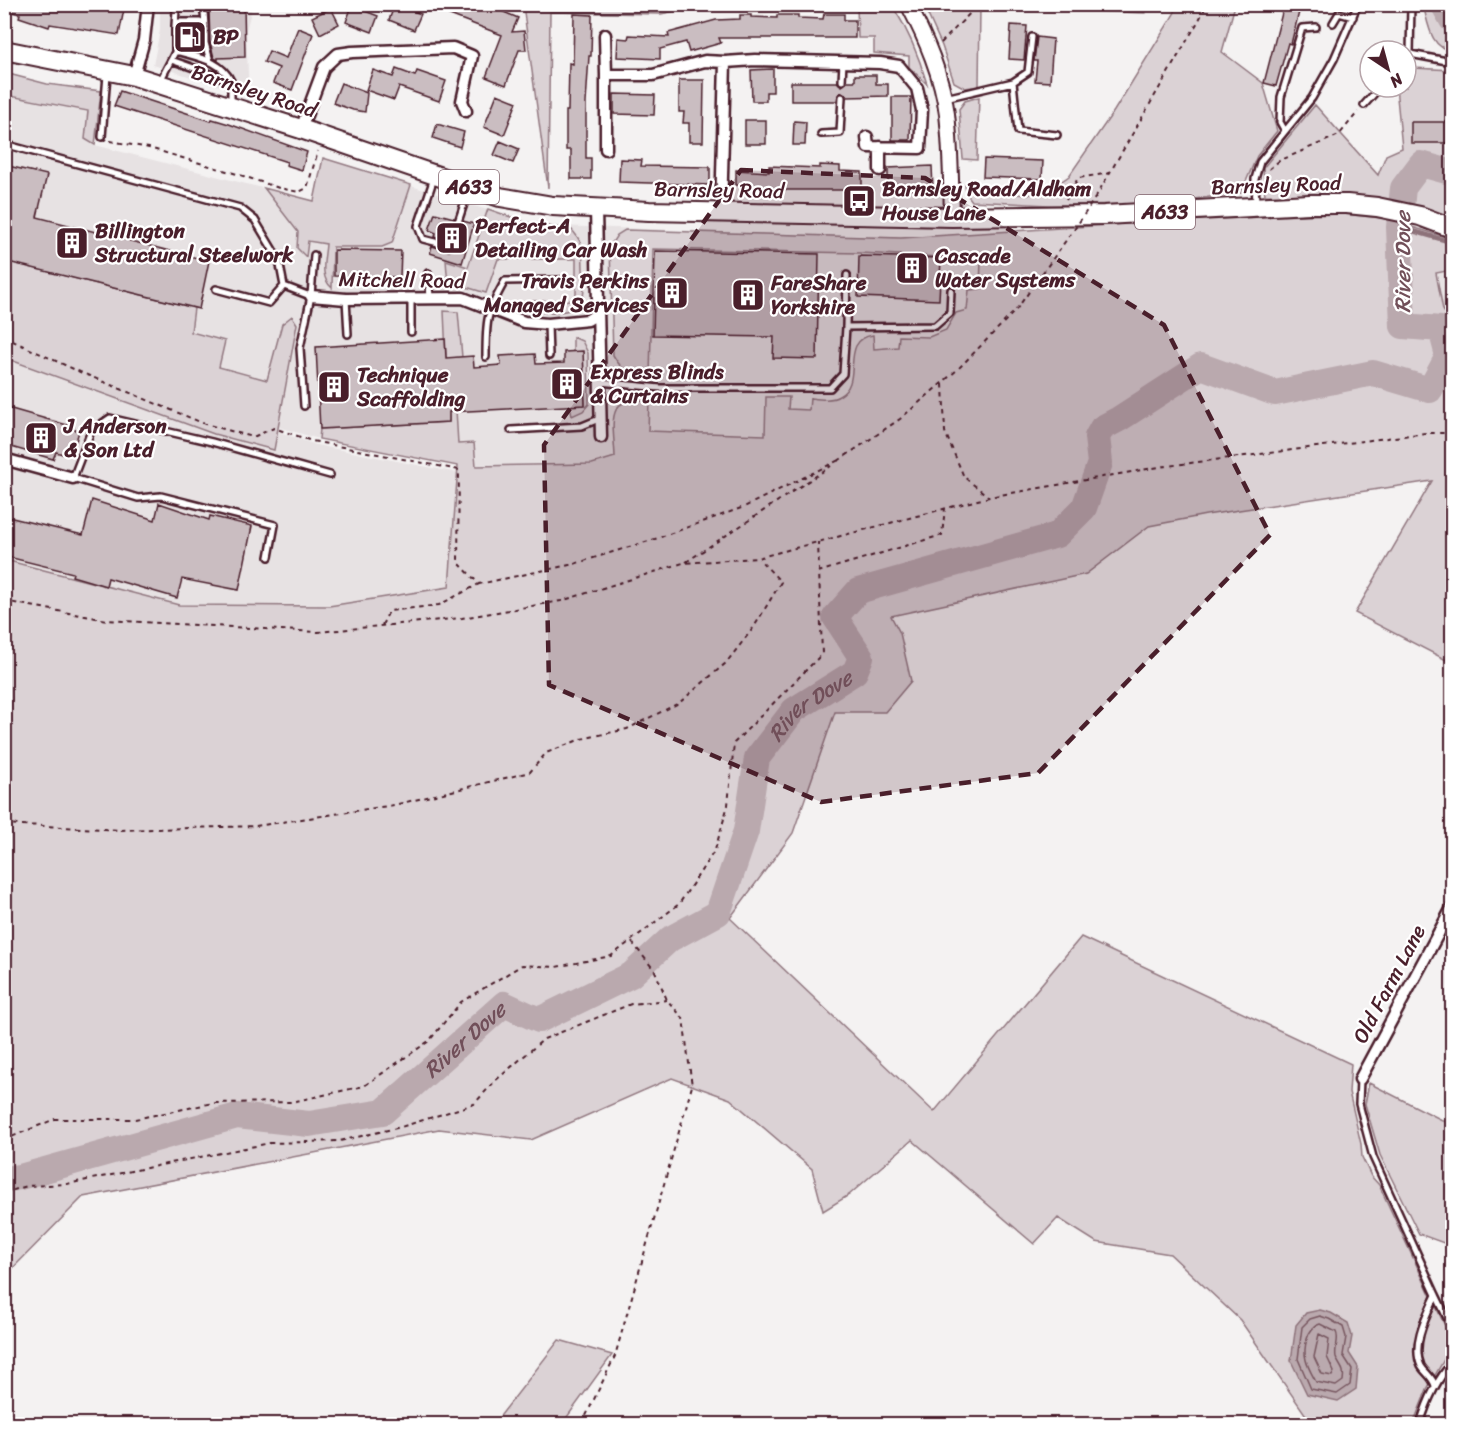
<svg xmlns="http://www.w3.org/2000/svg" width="1457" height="1429" font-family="Sriracha,sans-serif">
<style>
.built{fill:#e7e2e3}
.green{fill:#dbd2d5;stroke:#927880;stroke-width:1.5}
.water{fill:#baa9ae;stroke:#8d727a;stroke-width:1.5}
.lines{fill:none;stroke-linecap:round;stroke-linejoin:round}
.shore{stroke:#77565f;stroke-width:1.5}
.stream{stroke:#8d727a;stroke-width:4.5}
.river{stroke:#baa9ae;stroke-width:26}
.building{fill:#cabdc1;stroke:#4a1f2b;stroke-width:1.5}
.service-casing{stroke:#4a1f2b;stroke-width:10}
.minor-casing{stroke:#4a1f2b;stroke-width:15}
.tertiary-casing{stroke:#4a1f2b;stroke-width:18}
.primary-casing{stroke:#4a1f2b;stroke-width:22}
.path{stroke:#4a1f2b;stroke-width:2;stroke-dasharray:4.5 4.5;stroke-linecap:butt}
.service{stroke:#fff;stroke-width:5}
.minor{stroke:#fff;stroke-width:10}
.tertiary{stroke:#fff;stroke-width:14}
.primary{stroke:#fff;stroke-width:18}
.path-bridge{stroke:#4a1f2b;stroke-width:2;stroke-dasharray:4.5 4.5;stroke-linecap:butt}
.marked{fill:#4a1f2b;fill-opacity:0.2;stroke:#4a1f2b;stroke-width:4.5;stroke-dasharray:12 8;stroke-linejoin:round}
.labels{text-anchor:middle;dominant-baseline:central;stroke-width:4.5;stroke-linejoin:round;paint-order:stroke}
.shield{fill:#fff;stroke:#80626b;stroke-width:1.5}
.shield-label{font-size:20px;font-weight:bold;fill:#4a1f2b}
.poi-label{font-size:21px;font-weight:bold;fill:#4a1f2b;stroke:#fff;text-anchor:start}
.street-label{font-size:21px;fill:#4a1f2b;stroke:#fff}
.water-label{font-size:22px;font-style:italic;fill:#714f59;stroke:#fff}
</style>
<rect width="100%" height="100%" fill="#f4f2f2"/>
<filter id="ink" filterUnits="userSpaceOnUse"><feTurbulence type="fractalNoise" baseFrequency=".0167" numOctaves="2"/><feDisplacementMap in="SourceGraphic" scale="12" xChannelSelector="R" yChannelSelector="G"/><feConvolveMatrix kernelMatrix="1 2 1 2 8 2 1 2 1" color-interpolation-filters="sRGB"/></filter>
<g filter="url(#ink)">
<path class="built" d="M160,5H253L246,30L249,95L153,65L160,30Z
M5,73L47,84L101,91L95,145L313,201L323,158L528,223L558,226L901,238L984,233L980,290L974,318L879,358L860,400L765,435L652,446L592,464L458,466L319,439L278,427L297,324H282L267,380L198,360L5,293Z
M1452,270V325L1443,310L1436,273Z
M4,358L214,434L273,450L277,431L316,445L458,473L449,587L329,606L179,605L5,560Z"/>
<path class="green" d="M523,5H703L661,14L550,12L548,188Z
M857,5H892C908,30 919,56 927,84L909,67V56L874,53V38H858Z
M926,5L1093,4L1097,7L1100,5L1136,4L1145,13L980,7L979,86L965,88L954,82L942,46L924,6Z
M1178,5H1235L1222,52L1263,83L1277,131L1257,156L1241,193L1155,204L1049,205L972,201L966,193L965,185H977V191L1028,195L1056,185L1069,176L1114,111L1174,14Z
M1423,5H1452V50C1430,50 1428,21 1423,5Z
M1413,68L1452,70V219L1379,198L1265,195L1263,168L1315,105L1378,175L1386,155L1402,148L1396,87H1406V75Z
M5,73L47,84L101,91L95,145L85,139L88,111L5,95Z
M979,97L977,160L963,159L959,109L965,101Z
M323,158L411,185L392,243L382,247H333L332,288C319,277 325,259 326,244L308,241L306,257L297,248L298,232L264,188L314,201Z
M488,209L528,223L572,230C585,245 582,250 583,269C585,295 587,311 556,312C546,313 537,313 527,311L532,301L576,300V259H498L486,293L466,287L448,286L446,260L468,267Z
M1343,214L1382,218L1452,239V270L1436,273L1443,310L1452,325V663L1355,613L1432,481L1206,515L1149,526L1086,574L891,616L900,633L911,681L885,712H835L793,833L730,918L934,1112L1081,937L1351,1064L1349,1092L1361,1144L1362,1157L1371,1176L1379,1185L1452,1341V1346L1427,1389L1413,1424H1312L1240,1320L1170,1254L1096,1242L1058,1218L1034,1244L912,1140L849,1195L823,1211L812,1169L730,1099L672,1078L531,1140L439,1129L83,1197L5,1276V560L179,605L329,606L449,587L458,466L319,439L320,429L449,422L444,311L458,312L462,357L453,358L458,444L474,443L476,466L592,464L615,457C614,425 603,394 649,401L648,431L765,435L766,397H789L788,409L809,410L810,398C819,399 831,401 839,396C865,383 838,340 873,335L874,349L898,347L899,336L929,337L946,330L956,313L967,310L969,290L980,289L981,259L859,253L653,249L650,376C629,375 624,374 613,355L610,246L617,235L625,230L901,238L1234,217Z
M5,261L194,308L191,332L225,341L219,367L267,380L282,324L292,316L297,324L274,450L214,434L5,358Z
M573,337L582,341L588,353L589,404L583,411L572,416L570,405L585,404L583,352H573Z
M1369,1083L1452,1125V1246L1419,1234L1380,1155L1365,1104Z
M559,1340L612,1355L562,1424H494Z"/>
<path class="water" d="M1320,1310L1331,1313L1348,1323L1352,1336L1349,1353L1358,1367L1356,1389L1338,1401L1307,1394L1291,1361L1296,1325L1306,1313Z"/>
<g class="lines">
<path class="shore" d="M1320,1316L1329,1319L1343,1327L1346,1337L1343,1355L1352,1369L1350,1385L1337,1394L1311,1389L1298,1359L1302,1327L1310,1319Z
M1320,1324L1336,1332C1340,1340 1334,1348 1336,1357C1340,1369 1345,1367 1343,1381L1336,1386L1316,1382C1313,1376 1308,1368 1306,1360C1303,1349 1307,1327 1320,1324Z
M1319,1334L1329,1339L1327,1357L1334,1372L1332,1376L1322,1374L1314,1357Z"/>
<path class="stream" d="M1399,227L1451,242"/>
<g class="river">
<path d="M1443,4L1452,20"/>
<path id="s1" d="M4,1179L20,1177L237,1116L309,1124L383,1112L504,1004L539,1020L631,975L670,939L718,913L746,831L757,758L794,710L855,672L861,657L835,617L858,591L1057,535L1084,508L1100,463L1097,437L1102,428L1119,419L1201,366L1275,393L1373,373L1430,390L1448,356L1441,329L1403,326L1399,227L1403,188L1421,164L1450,172L1452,171"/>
</g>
</g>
<path class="building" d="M4,4H125L119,35L50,24L49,27L19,17L20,14L4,10Z
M244,4L245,57L218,58V60L214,58L210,42L209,12L205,5Z
M395,4L421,14L414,30L389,20Z
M421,4H485L518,18L512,32L524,31L526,50H519L506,85L486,77L502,35Z
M1289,4H1301L1291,44L1288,43L1276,86L1264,83L1283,9L1288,10Z
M352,6L378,16L372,32L346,22Z
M331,8L339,24L320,34L312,17Z
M574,14L592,15L591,56H589L586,103V158H591V179H571V150H566V111H568L569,63L573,64Z
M824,14H844V20H855V38H719L721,43L689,52L686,42L660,49V59L617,57L618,38L628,39L629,35L669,37L668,33L716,20L740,19V15H751V17L777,18V15H798V18L823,19Z
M1011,25L1027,26L1024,60L1009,59Z
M298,28L313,34L292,90L273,83L279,68L264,62L269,51L286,58Z
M1037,37L1053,39L1050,82L1035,81L1037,61H1034Z
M396,69L415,76L417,71L446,81L439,101L399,87L394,100L366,90L373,70L393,77Z
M773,69V92H766V101H752L751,70Z
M855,75H876V84H888V96L847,97L842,92L838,95L837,101H791V82H837L842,86L847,81H855Z
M679,80H704L703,142H689V123H683L684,112H679Z
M341,83L367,93L365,112L353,110L333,103Z
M120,91L211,121L212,119L229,124L307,152L302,170L286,165L287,162L114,106Z
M497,94L517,102L504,135L484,127Z
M614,94L655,95L654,115L614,114Z
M892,97H911L910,140H892Z
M745,120H766V144H745Z
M794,121L806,122L805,145H793Z
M1411,122H1449V143H1411Z
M437,124L464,132L460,147L433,138Z
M500,141L519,149L513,163L494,155Z
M620,159L642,160L641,166L710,167V185L619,182Z
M984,159L1043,161L1042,179L983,177Z
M4,165L47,175L37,217L209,261L199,309L4,261Z
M820,165L840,166V171L862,172V190H786L736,185V170L769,172V166L820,168Z
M932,166L933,189L888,191V168Z
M435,213L454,218L447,240L435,237L436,233L429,230Z
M463,221L474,224L462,263L430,253L432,246L449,251L454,249Z
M334,250L401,251L400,277L334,276Z
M655,251L819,254L817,359L773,358L774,337L653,335Z
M859,256L941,258L939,300L858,297Z
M445,339L446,358L473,356L474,367L501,365L500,356L535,354L536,364L564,363V352L583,351L585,405L449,412V422L320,429L316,347Z
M8,408L74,427L73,429L79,431L74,448L69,447L66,455L56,452L53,459L4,445V418Z
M92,500L155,520L159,503L209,520L210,516L252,526L239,590L182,579L177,598L108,578L106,586L72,576L73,573L4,556V516L83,535Z"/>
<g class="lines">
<defs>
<path id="service" d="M1333,23L1339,13L1353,17
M175,26L176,10L179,7H200L204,12L205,26
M175,42V26L179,22H200L205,28V43
M175,52V42L179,38L201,39L205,43L210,61
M1410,54L1411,4
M1406,58L1410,54L1452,62
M171,60L175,52H180C200,58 221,61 231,81
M160,81L171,60L231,81V102
M842,81L843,62
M1013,82L1018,131L1057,135
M945,98L1013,82L1028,72L1032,37
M1364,105L1380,87
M1285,131L1280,122L1281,97L1302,28L1316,27
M821,134L840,133L842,97
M102,137L107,75
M4,144L240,208L255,220L279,260L284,286
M434,178L418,226L423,239L450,246L469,189
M1256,205L1255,179L1260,162L1312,98L1334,59L1358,4
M428,273L430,297
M284,286L310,296
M216,289L269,303L284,286
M346,299L348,334
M548,324L549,356
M846,327L935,326L950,313L951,290
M411,332V298
M486,357C486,320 486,314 505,281L564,280
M600,382L660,388H830L843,374L846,327L847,275
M304,406L300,348L311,296L314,255
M511,430L582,426L599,419
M269,557L275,525L161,496L138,498L73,478L91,431L110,418L212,442L330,475
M1360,1079L1359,1104L1373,1157L1436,1295L1452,1328
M1435,1386C1433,1377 1425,1373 1421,1366C1411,1344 1427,1315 1436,1295
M1420,1424C1427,1401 1436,1380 1452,1363
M1450,1424L1452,1420"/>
<path id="minor" d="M605,35L606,75
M134,76L144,40L148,4
M301,129L324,67L338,54L352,52L453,48L472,56L462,101L466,111
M606,149V75H653L705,61L725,62
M880,170V147
M721,213L725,62L755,60L880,63L899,66L917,88L922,110L920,148L868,147L867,137
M311,296L346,299L463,298L524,322L548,324L588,320L595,315L598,303L596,209
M598,307L601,437
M4,459L73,478
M1360,1079L1452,908"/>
<path id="tertiary" d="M908,4C926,39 942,75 947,114C951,148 951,183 952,217"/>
<path id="primary" d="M4,50L134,76L301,129L470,187L500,197L553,206L649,211L952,217L1104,215L1309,204H1347L1377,207L1420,216L1452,228"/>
</defs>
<use href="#service" class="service-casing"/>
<use href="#minor" class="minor-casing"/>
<use href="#tertiary" class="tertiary-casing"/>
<use href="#primary" class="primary-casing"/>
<path class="path" d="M941,43L979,4
M110,141L149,148L237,174L279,188L299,192L307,188L318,151
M1269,169L1279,161L1339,135L1358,112
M1095,198L1199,20L1207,4
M1066,200L1078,178L1110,173
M4,337L80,372L205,424L253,437L274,428L312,441L459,470L458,562L479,584L574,564L655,539L744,507L839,460
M943,384L945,432L964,477L989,497
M838,461L900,419L957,370L1016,310L1072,232
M686,562L831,466
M818,572L942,535L945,508
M4,601L107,620L318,632L462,618L561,601L683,563L757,558L989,497L1159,467L1426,433H1452
M382,625L389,611L439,605L479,584
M4,824L121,830L256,826L394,805L530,772L546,753L581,739L627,729L679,703L726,663L754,627L781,582L759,559
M4,1140L55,1119H135L213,1103L292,1102L364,1086L429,1041L461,1002L522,965L556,967L611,956L679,904L715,850L728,805L734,743L822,654L818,542
M4,1193L27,1186L67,1184L270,1143L340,1141L401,1127L474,1104L495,1081L544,1039L631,1004L667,1000
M582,1424L615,1356L692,1086L683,1018L667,1000L655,971L631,941"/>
<use href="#service" class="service"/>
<use href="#minor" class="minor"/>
<use href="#tertiary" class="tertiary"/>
<use href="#primary" class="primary"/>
<path class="path-bridge" d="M1074,230L1095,198"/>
</g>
</g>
<path class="marked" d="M741,170L925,178L1164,325L1270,535L1038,773L821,802L549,685L544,445Z"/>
<defs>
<symbol id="fuel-square" viewBox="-11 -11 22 22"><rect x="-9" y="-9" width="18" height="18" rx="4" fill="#4a1f2b" stroke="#fff"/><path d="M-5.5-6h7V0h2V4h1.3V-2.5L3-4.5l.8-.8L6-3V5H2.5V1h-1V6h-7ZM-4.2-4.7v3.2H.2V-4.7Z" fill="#fff"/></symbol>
<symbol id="bus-square" viewBox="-11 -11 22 22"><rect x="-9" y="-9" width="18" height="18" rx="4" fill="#4a1f2b" stroke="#fff"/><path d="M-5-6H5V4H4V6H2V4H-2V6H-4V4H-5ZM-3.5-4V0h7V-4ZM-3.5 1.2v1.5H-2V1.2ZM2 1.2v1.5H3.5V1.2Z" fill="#fff"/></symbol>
<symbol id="building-square" viewBox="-11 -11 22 22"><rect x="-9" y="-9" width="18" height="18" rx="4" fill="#4a1f2b" stroke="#fff"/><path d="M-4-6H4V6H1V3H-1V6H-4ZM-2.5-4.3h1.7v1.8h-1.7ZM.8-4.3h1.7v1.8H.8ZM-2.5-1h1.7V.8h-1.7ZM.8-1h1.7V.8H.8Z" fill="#fff"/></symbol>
</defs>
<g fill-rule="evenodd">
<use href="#fuel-square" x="171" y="18" width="38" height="38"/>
<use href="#bus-square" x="840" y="182" width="38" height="38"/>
<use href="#building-square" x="433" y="219" width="38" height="38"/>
<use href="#building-square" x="53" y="224" width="38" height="38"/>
<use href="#building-square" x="893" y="249" width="38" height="38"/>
<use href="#building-square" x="653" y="274" width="38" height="38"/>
<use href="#building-square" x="729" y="276" width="38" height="38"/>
<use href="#building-square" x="548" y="365" width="38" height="38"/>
<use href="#building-square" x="315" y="368" width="38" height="38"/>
<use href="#building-square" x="22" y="419" width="38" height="38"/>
</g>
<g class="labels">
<g class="shield">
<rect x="439" y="170" width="60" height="34" rx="4.5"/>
<rect x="1135" y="195" width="60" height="34" rx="4.5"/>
</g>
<g class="shield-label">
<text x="469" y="187">A633</text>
<text x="1165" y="212">A633</text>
</g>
<g class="poi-label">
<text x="213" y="37">BP</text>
<text x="882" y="189">Barnsley Road/Aldham<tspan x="882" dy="24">House Lane</tspan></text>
<text x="475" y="226">Perfect-A<tspan x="475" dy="24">Detailing Car Wash</tspan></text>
<text x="95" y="231">Billington<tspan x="95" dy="24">Structural Steelwork</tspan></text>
<text x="935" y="256">Cascade<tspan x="935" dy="24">Water Systems</tspan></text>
<text x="649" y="281" text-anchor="end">Travis Perkins<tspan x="649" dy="24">Managed Services</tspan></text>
<text x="771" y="283">FareShare<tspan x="771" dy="24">Yorkshire</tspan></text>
<text x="590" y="372">Express Blinds<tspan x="590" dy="24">&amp; Curtains</tspan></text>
<text x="357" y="375">Technique<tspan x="357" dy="24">Scaffolding</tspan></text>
<text x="64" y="426">J Anderson<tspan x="64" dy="24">&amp; Son Ltd</tspan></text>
</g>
<g class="street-label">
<text transform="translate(254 91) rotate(18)">Barnsley Road</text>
<text transform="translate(1276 185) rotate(-2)">Barnsley Road</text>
<text transform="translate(719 190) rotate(1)">Barnsley Road</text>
<text transform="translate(402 280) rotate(1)">Mitchell Road</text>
<text transform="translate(1389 984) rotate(-62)">Old Farm Lane</text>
</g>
<g class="water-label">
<text transform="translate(1402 262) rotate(-90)">River Dove</text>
<text stroke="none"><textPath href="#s1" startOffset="1036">River Dove</textPath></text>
<text stroke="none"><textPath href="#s1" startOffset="498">River Dove</textPath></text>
</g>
</g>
<rect width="1457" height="1429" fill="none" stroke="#fff" stroke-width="24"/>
<rect x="12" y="12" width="1433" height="1405" fill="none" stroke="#4a1f2b" stroke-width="2" filter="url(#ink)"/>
<g transform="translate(1388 69) rotate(144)"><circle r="28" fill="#ffffff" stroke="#b7a5aa" stroke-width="1.5"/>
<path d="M0-4.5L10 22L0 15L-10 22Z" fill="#4a1f2b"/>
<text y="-9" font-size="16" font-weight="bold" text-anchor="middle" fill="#4a1f2b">N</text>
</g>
</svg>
